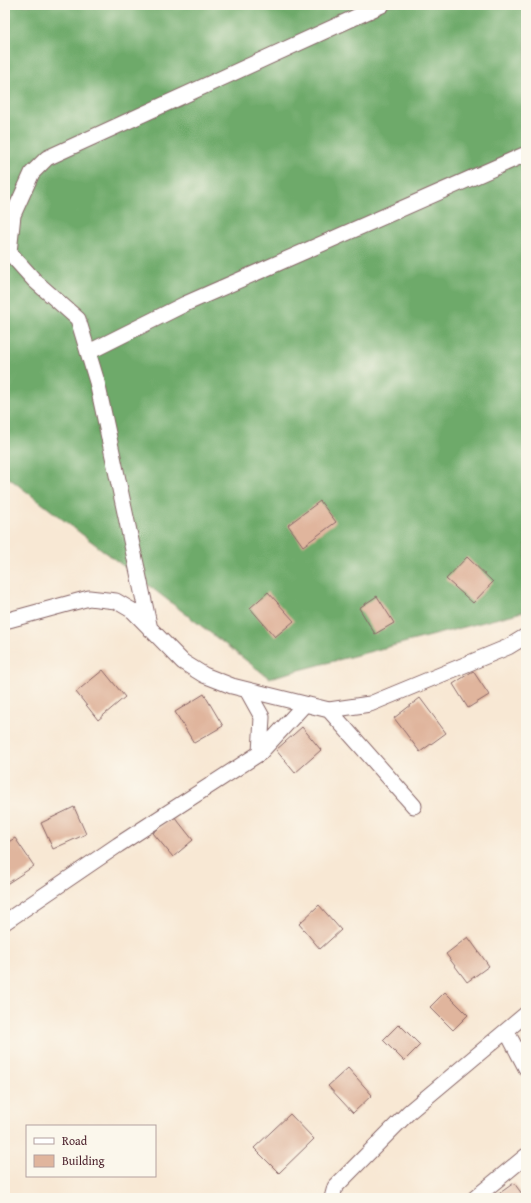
<svg xmlns="http://www.w3.org/2000/svg" width="531" height="1203" font-family="'Gentium Book Plus',serif">
<style>
.forest{fill:#6eaa6b;stroke:#5c644b}
.building{fill:#e0b59d}
.lines{fill:none;stroke-linecap:round;stroke-linejoin:round}
.minor-casing{stroke:#876566;stroke-width:17}
.minor{stroke:#fff;stroke-width:15}
</style>
<rect width="100%" height="100%" fill="#fbf7ec"/>
<filter id="ink" filterUnits="userSpaceOnUse"><feTurbulence type="fractalNoise" baseFrequency=".025" numOctaves="2"/><feDisplacementMap in="SourceGraphic" scale="8" xChannelSelector="R" yChannelSelector="G"/><feConvolveMatrix kernelMatrix="1 2 1 2 8 2 1 2 1" color-interpolation-filters="sRGB"/></filter>
<filter id="wash" filterUnits="userSpaceOnUse"><feTurbulence type="fractalNoise" baseFrequency=".012" numOctaves="4" result="noise"/><feDisplacementMap in="SourceGraphic" scale="16" xChannelSelector="R" yChannelSelector="G"/><feGaussianBlur stdDeviation="0.9" result="paint"/><feColorMatrix in="noise" values="0 0 0 0 0 0 0 0 0 0 0 0 0 0 0 0 0 1.4 0 .05"/><feComposite in="paint" operator="in"/></filter>
<g filter="url(#wash)">
<rect width="100%" height="100%" fill="#f8e8d4"/>
<path class="forest" d="M5,5H526V611L269,678L5,475Z"/>
<g id="blocks">
<path class="building" d="M320,501L336,522L303,546L288,525Z
M467,557L493,582L473,603L446,579Z
M268,592L294,621L275,637L250,608Z
M377,596L394,623L375,634L359,608Z
M103,670L125,697L98,720L76,692Z
M473,671L489,695L468,708L453,684Z
M204,694L223,726L194,743L175,712Z
M420,698L446,733L420,752L394,718Z
M302,727L321,750L295,773L276,750Z
M74,807L86,834L53,849L41,823Z
M174,816L193,840L173,857L153,833Z
M15,838L34,866L5,885V844Z
M319,905L341,930L320,949L299,924Z
M468,937L489,966L467,982L446,954Z
M445,992L468,1015L453,1030L430,1007Z
M399,1024L420,1045L404,1061L383,1040Z
M348,1068L372,1095L353,1113L328,1086Z
M290,1114L314,1139L279,1173L254,1148Z
M514,1183L525,1198H499L497,1195Z"/>
</g>
</g>
<g filter="url(#ink)">
<use href="#blocks" fill-opacity="0" stroke="#876566" stroke-width="1"/>
<g class="lines">
<defs>
<path id="minor" d="M9,252L35,281L78,319L97,382L150,629
M5,254L9,252L13,215L32,173L47,158L382,5
M89,352L185,304L526,154
M5,621L89,598L116,601L133,611L183,662L204,675L232,686L329,710L370,704L508,647L526,636
M247,690L262,717L260,753
M329,710L414,806
M5,922L118,845L260,753L305,704
M507,1032L526,1068
M332,1198L335,1187L409,1112L526,1014
M475,1198L526,1156"/>
</defs>
<use href="#minor" class="minor-casing"/>
<use href="#minor" class="minor"/>
</g>
</g>
<rect width="531" height="1203" fill="none" stroke="#fbf7ec" stroke-width="20"/>
<rect x="26" y="1125" width="130" height="52" fill="#fbf7ec" stroke="#b4a19f"/>
<rect x="34" y="1138" width="20" height="6" fill="#ffffff" stroke="#b4a19f"/>
<text x="62" y="1145" font-size="12" fill="#4a1f2b">Road</text>
<rect x="34" y="1155" width="20" height="12" fill="#e0b59d" stroke="#b4a19f"/>
<text x="62" y="1165" font-size="12" fill="#4a1f2b">Building</text>
</svg>
